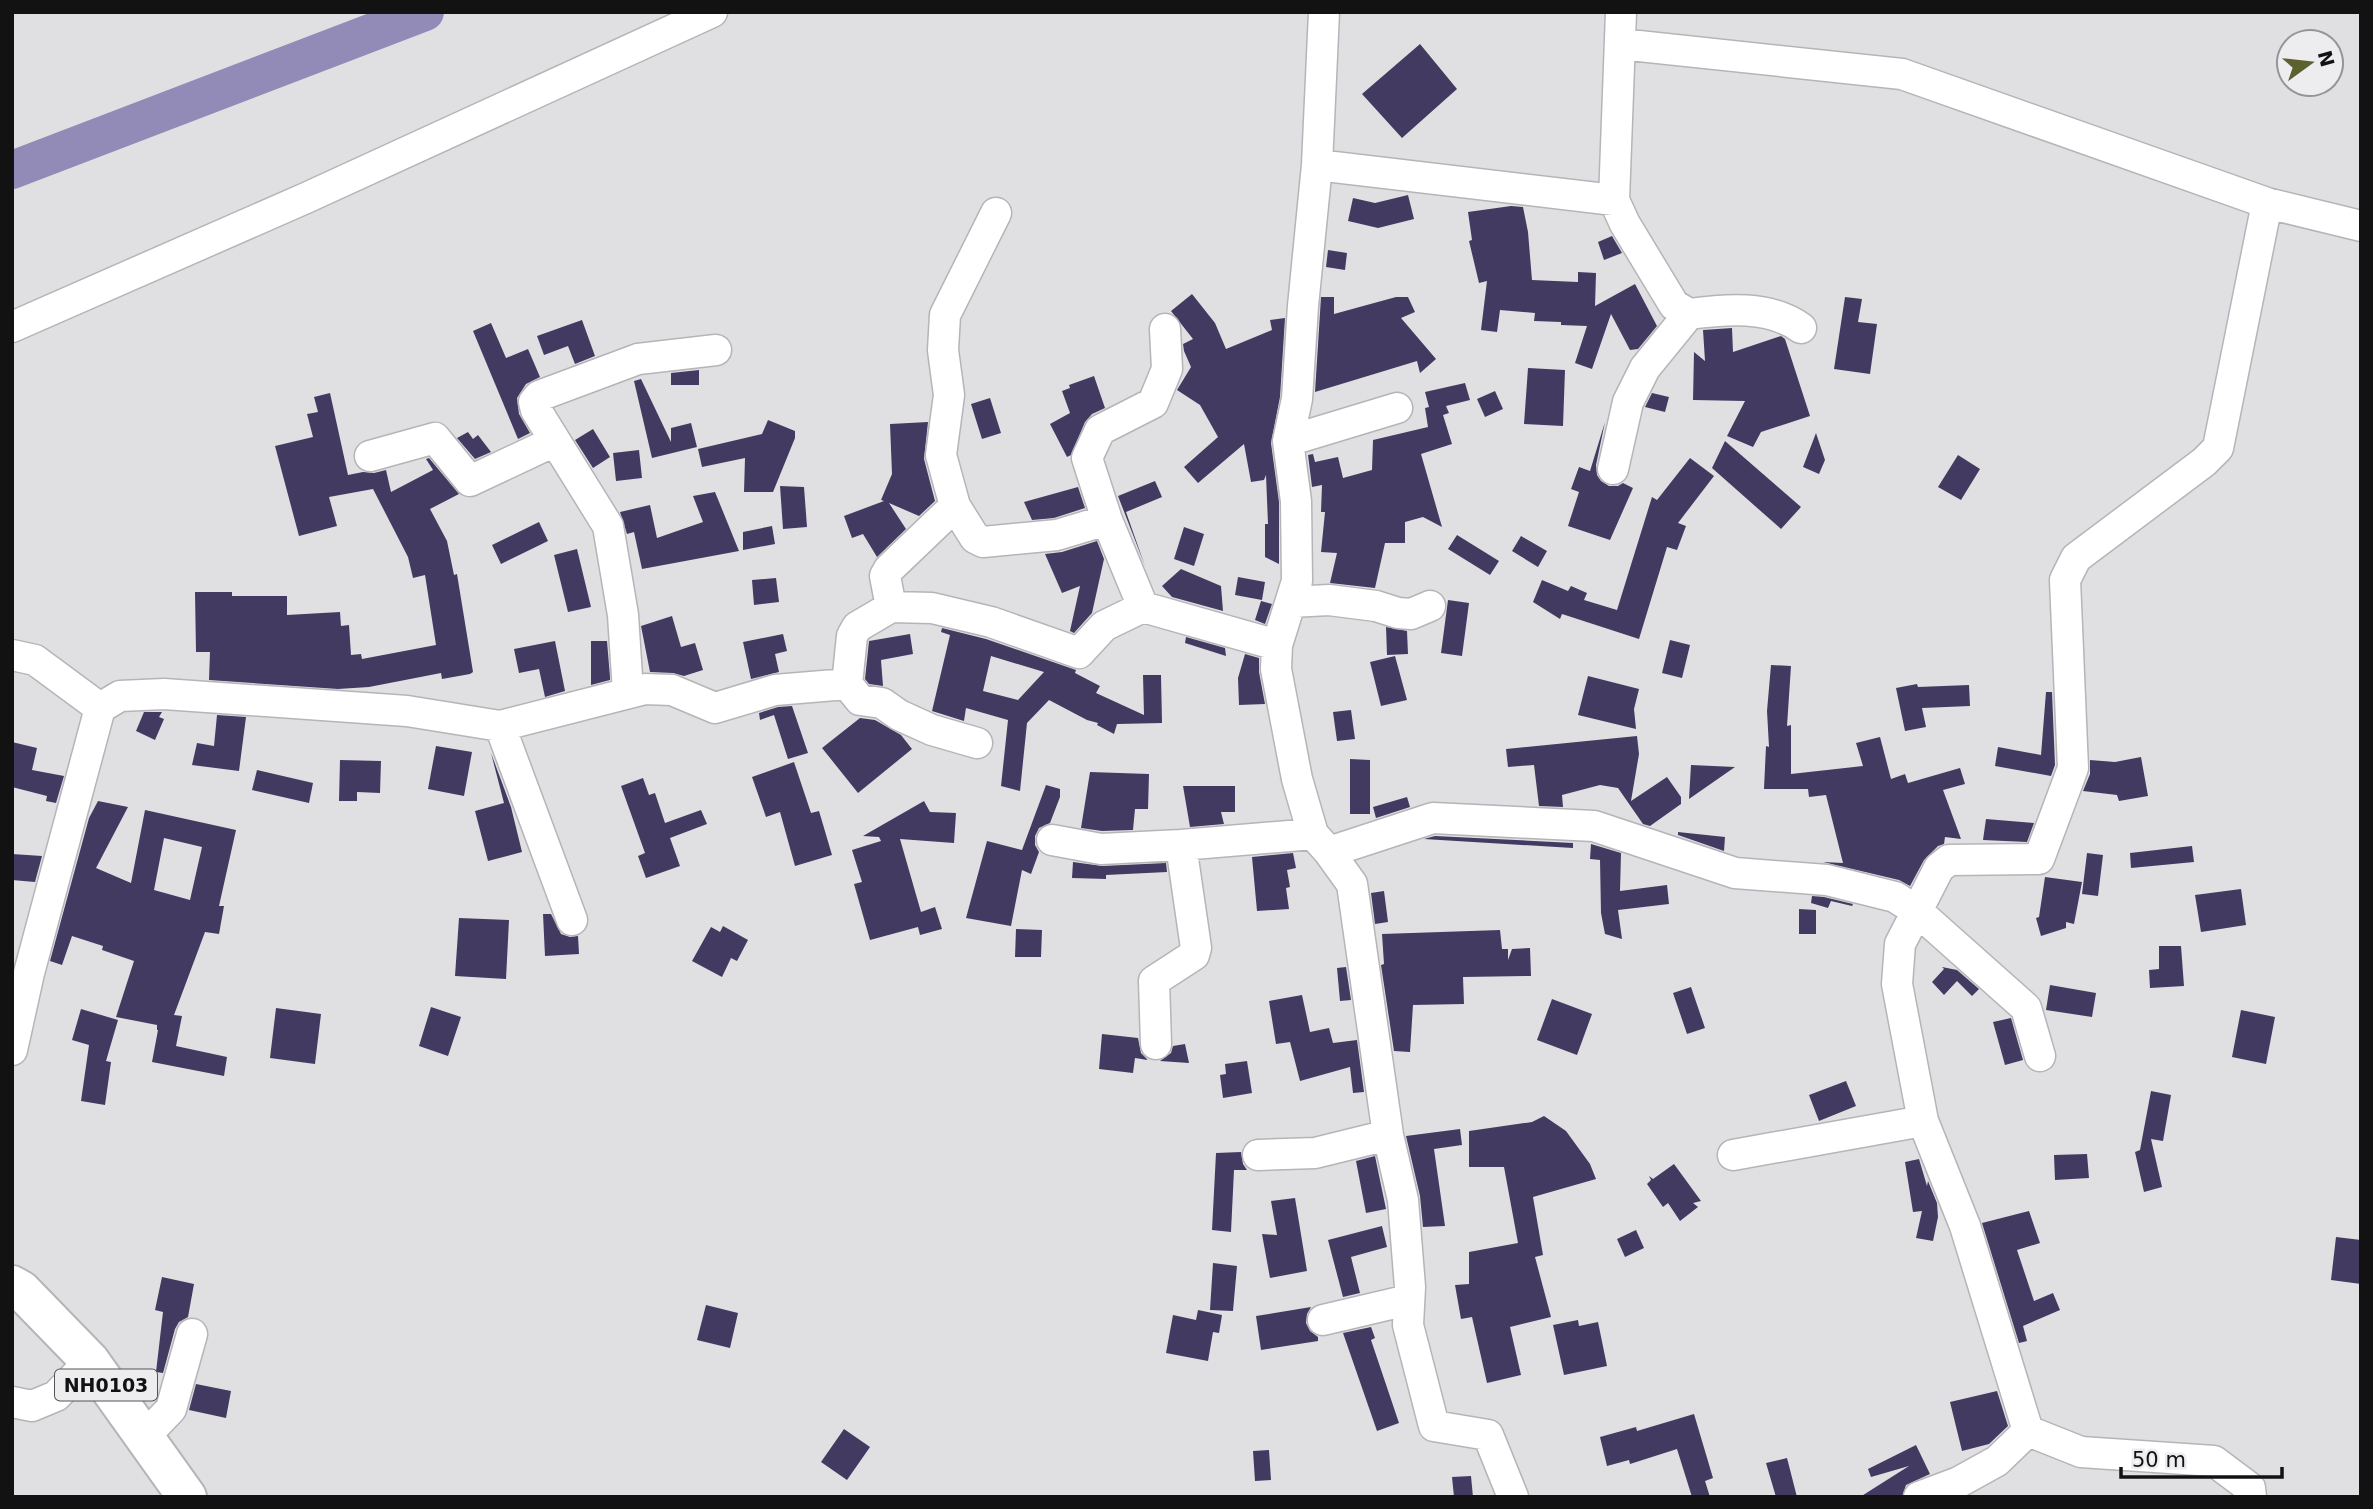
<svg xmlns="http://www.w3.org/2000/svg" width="2373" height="1509" font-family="'DejaVu Sans',sans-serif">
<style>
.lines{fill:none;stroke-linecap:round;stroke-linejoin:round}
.river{stroke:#938bb7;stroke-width:38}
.building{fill:#433a61;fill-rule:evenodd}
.minor-casing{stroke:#b5b4b8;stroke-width:33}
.highway-casing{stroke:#b5b4b8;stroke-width:42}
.minor{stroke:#fff;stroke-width:30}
.highway{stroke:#fff;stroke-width:38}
.labels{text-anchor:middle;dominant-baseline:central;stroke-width:7;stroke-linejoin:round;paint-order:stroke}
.shield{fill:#ededf0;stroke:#545455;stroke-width:2}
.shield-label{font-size:19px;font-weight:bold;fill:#121213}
</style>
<rect width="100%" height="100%" fill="#e0e0e3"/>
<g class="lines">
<path class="river" d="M12,170L425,12"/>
</g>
<path class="building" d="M1420,44L1457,89L1402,138L1362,94Z
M1408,195L1414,219L1378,228L1348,221L1353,198L1375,203Z
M1511,206L1523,207L1528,232L1532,280L1578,282V272L1596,273L1595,306L1635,284L1657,326L1638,349L1630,350L1611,314L1592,369L1575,363L1587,326L1561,325V322L1534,321L1535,313L1500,310L1497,332L1481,330L1487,281L1479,283L1469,241L1472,240L1468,212Z
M1612,236L1622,253L1604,260L1598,242Z
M1328,250L1347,253L1345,270L1326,267Z
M1192,294L1215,323L1226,349L1272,330L1270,320L1285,318L1280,397L1271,443L1279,502V564L1265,557V524H1268L1266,475L1264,480L1251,482L1244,444L1198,483L1184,467L1218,437L1200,405L1177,390L1191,367L1184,351L1183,344L1193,339L1171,311Z
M1321,297H1334V314L1396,297H1408L1415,312L1401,318L1436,359L1420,373L1417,361L1315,392Z
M1845,297L1862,299L1858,322L1877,324L1870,374L1834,369Z
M582,320L595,356L575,364L568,346L544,355L537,336Z
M491,323L506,358L528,349L540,377L526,384L517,398L519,414L530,433L518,439L473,331Z
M1732,328L1733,352L1781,336L1785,339L1810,416L1761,432L1753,447L1727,436L1745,401L1693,400L1694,352L1705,361L1703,330Z
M1528,368L1565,370L1563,426L1524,424Z
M699,370V385H671V373Z
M1094,376L1105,408L1092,414L1085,422L1071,455L1067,457L1050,424L1070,413L1062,391L1070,388L1069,385Z
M641,379L671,442V428L691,423L697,447L652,458L634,381Z
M1465,383L1470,400L1446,406L1449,413L1443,415L1452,444L1421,454L1442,527L1423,517L1405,522V543H1385L1375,588L1330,583L1337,553L1321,552L1325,512H1321L1322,485L1312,487L1308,455L1313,454L1315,462L1338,457L1343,478L1372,470L1373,440L1428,427L1425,408L1429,407L1425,392Z
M1495,391L1503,409L1485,417L1477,399Z
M330,393L348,475L363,472L374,473L386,470L391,492L433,470L426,459L429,458L459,494L430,509L447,541L454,575L457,574L473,672L470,674L442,679L441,673L369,687L338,689L209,680L210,652H196L195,592H232V596H287V615L340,612L341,626L349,625L351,655L361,654L362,659L436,645L425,575L413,578L408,557L373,489L329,497L337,526L299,536L275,446L313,437L307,414L318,412L314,397Z
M1652,393L1669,397L1665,412L1645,407Z
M990,398L1001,433L982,439L971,404Z
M768,420L795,431V438L773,492H744L745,458L702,467L698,449L762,434Z
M928,422L924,459L935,501L919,516L889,503L906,529L877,557L863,534L852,538L844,516L884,501L881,500L892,474L890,424Z
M1605,422L1596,465L1597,475L1601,481L1609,486H1618L1623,483L1633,488L1610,540L1568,526L1579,492L1571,489L1579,467L1590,471Z
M593,429L610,457L593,468L575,440Z
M468,432L473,439L478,435L491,452L475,459L457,438Z
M1816,433L1825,460L1819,474L1803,467Z
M1725,441L1801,507L1781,529L1712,468Z
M639,450L642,478L616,481L613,453Z
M1958,455L1980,469L1961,500L1938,487Z
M1690,458L1714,476L1678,523L1686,526L1677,550L1667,547L1639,639L1562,614L1560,619L1533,602L1542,580L1568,591L1571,586L1587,593L1584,600L1617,610L1652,497L1657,500Z
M1155,481L1162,497L1126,512L1145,566L1118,496Z
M780,486L804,487L807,527L783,529Z
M1078,487L1085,508L1054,518L1032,520L1024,502Z
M715,492L739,551L642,569L634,532L627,534L620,512L650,505L657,538L703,522L693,496Z
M539,522L548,541L501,564L492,545Z
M772,526L775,544L743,550V532Z
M1184,527L1204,534L1194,566L1174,559Z
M1457,535L1499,561L1490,575L1448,549Z
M1521,536L1547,551L1538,567L1512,551Z
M1097,541L1104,559L1092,613L1074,633L1070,631L1080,586L1062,593L1045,554L1062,552Z
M577,549L591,607L568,612L554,555Z
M1181,569L1221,586L1223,611L1172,597L1162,586Z
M1238,577L1265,582L1262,600L1235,595Z
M776,578L779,602L754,605L752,580Z
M1448,600L1469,603L1462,656L1441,653Z
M1261,601L1272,604L1265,624L1255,620Z
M672,616L681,647L695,643L703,670L684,676L673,673L650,672L641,626Z
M1386,627L1407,631L1408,654L1387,655Z
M942,628L986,639L1076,670L1075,673L1100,686L1096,693L1144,715L1143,675H1161L1162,723L1117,724L1114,734L1097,725L1098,723L1087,720L1049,700L1027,723L1020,791L1001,786L1008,720L966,708L964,721L932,711L950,635L941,632ZM991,656L1044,672L1018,700L983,691Z
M783,634L787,651L775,654L779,672L751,679L743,642Z
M910,634L913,654L881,660L883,686L869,684L865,679L869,641Z
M1186,637L1225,648L1226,656L1185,643Z
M1670,640L1690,645L1682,678L1662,673Z
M555,641L565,691L545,697L539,669L519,673L514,649Z
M591,641H607L610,677V680L591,685Z
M1245,654L1259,658V672L1265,704L1239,705L1238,678Z
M1395,656L1407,700L1381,706L1370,662Z
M1771,665L1791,666L1787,726L1791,725V774L1863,766L1856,743L1880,737L1891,779L1905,774L1908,783L1960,768L1965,784L1943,790L1961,839L1945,837L1944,844L1938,846L1924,860L1910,886L1899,880L1823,862L1843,863L1826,795L1809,797L1808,789H1764L1766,746L1769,747L1767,711Z
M1588,676L1639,689L1634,709L1636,729L1578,715Z
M1917,684L1918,687L1969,685L1970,706L1922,708L1926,727L1905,731L1896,688Z
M2046,692H2052L2055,765L2051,776L1995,766L1998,747L2041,755Z
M792,706L808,753L788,759L774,715L760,720L759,713L778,707Z
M1351,710L1355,739L1337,741L1333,712Z
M144,712H162L159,717L164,719L155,740L136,731Z
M217,715L246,717L239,771L192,765L197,743L214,746Z
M860,718L875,720L901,735L912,749L858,793L822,748Z
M1637,736L1639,754L1631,801L1667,777L1681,797V804L1650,826L1643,824L1618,788L1600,785L1562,795L1563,807L1539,806L1534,765L1508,767L1506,749Z
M12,742L37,748L32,770L64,776L56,803L46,801L47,796L12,787Z
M436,746L472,752L464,796L428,789Z
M491,753L511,807L522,852L488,861L475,811L504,803Z
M2141,757L2148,796L2119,801L2117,795L2083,791L2090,774V760L2115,762Z
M1350,759L1370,760V814H1350Z
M340,760L381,761L380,793L357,792V801H339Z
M794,762L811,813L819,811L832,855L795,866L780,812L766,817L752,777Z
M1691,765L1735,767L1689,799Z
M257,770L313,783L309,803L252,790Z
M1090,772L1149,774L1148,809H1135L1133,830L1102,831L1081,828Z
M643,778L649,795L655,793L665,823L701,810L707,824L670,838L680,866L646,878L638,856L645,853L621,786Z
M1046,785L1060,789V797L1050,823L1039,828L1035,836V845L1039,852L1031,874L1022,870L1011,926L966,918L987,841L1022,850Z
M1183,786H1235V812H1221L1224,824L1190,827Z
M1407,797L1410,807L1376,818L1373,807Z
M98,801L128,807L96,868L131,883L145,810L236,830L219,906H224L219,934L205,932L174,1015L182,1016L176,1046L227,1057L224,1076L152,1062L158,1030H157V1025L116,1017L134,961L102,950L103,946L72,936L62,965L50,961L89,818ZM164,838L202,847L190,900L154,890Z
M924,801L930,812L956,813L954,843L900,839L921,912L935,907L942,929L920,935L918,927L870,940L854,884L862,882L852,850L881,841L879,837L863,836Z
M1986,819L2034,823L2027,842L1983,840Z
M1678,832L1725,837L1724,851L1678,835Z
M1435,836L1573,843V848L1424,839Z
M1591,844L1621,853L1620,891L1667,885L1669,904L1618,910L1622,939L1605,934L1601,913L1600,860L1590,859Z
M2192,846L2194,862L2131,868L2130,853Z
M1293,853L1296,868L1287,870L1290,887L1286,888L1289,909L1257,911L1252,857Z
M2087,853L2103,855L2098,896L2082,894Z
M12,854L42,856L35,882L12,880Z
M1073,862L1102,866L1166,863L1167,872L1106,875V879L1072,878Z
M2045,877L2082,882L2074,924L2066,922V928L2041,936L2036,918L2039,917Z
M2241,889L2246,925L2201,932L2195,895Z
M1384,891L1388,922L1375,924L1371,893Z
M1812,896L1824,897L1853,904L1852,906L1831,901L1828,908L1811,903Z
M1799,909L1816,910V934H1799Z
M543,914H551L561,934L570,937L578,936L579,954L545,956Z
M459,918L509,920L506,979L455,976Z
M723,926L748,940L737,961L731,958L722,977L692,961L711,927L720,932Z
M1016,929L1042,930L1041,957H1015Z
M1500,930L1502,949H1508V960L1512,949L1530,948L1531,976L1463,977L1464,1004L1413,1005L1410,1052L1394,1051L1381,965L1384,964L1382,934Z
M2159,946H2181L2184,986L2150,988L2149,970L2159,969Z
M1346,967L1351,1000L1340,1001L1337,968Z
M1942,967L1957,970L1979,989L1972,996L1957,981L1944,995L1932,982L1944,969Z
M2050,985L2096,993L2092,1017L2046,1010Z
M1691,987L1705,1028L1687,1034L1673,993Z
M1302,995L1310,1032L1329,1028L1333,1043L1357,1040L1364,1092L1353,1093L1350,1067L1300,1081L1290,1042L1276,1044L1269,1001Z
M1552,999L1592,1014L1577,1055L1537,1040Z
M431,1007L461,1017L448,1056L419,1046Z
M276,1008L321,1014L315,1064L270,1058Z
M81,1009L118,1020L106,1061L111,1062L105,1105L81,1101L89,1045L72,1040Z
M2241,1010L2275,1017L2266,1064L2232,1057Z
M2011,1018L2023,1060L2005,1065L1993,1022Z
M1102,1034L1138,1038L1141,1053L1148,1060L1135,1058L1133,1073L1099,1069Z
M1185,1044L1189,1063L1160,1061L1171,1053L1173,1046Z
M1247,1061L1252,1093L1223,1098L1220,1075L1226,1074L1225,1064Z
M1846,1081L1856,1106L1819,1121L1809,1095Z
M2151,1091L2171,1095L2163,1141L2151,1139L2162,1187L2144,1192L2135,1152L2140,1150Z
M1544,1116L1566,1131L1590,1164L1596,1179L1533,1197L1543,1255L1535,1257L1551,1317L1510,1327L1521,1375L1487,1383L1472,1317L1461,1319L1455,1285L1469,1284V1252L1518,1243L1504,1167H1469V1131L1532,1122Z
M1460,1129L1462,1145L1434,1149L1445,1226L1423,1227L1420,1196L1406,1136Z
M1241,1152L1243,1164L1247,1170H1234L1231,1232L1212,1230L1216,1153Z
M2087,1154L2089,1178L2055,1180L2054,1155Z
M1375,1156L1386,1209L1366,1213L1356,1161Z
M1919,1159L1927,1186L1928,1181L1937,1203L1938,1217L1933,1241L1916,1238L1922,1211L1913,1212L1905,1162Z
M1674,1164L1701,1201L1693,1203L1698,1207L1680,1221L1668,1203L1663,1207L1647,1184L1651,1180L1649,1176L1653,1179Z
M1295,1198L1307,1271L1270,1278L1262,1234L1277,1235L1271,1201Z
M2029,1211L2040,1243L2017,1250L2034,1301L2053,1293L2060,1310L2023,1326L2027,1341L2019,1343L1982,1223Z
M1382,1226L1387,1247L1351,1257L1360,1293L1343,1297L1328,1240Z
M1636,1230L1644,1248L1625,1257L1617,1239Z
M2336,1237L2361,1240V1284L2331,1280Z
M1213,1263L1237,1266L1233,1311L1210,1310Z
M162,1277L194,1284L188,1317L179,1322L175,1329L163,1373L156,1372L163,1312L155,1310Z
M706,1305L738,1313L730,1348L697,1340Z
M1311,1307L1307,1314L1306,1323L1310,1331L1318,1337V1341L1261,1350L1256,1316Z
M1198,1310L1222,1315L1219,1333L1213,1332L1208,1361L1166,1353L1173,1315L1196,1320Z
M1578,1320L1579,1326L1598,1322L1607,1366L1564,1375L1553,1325Z
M1371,1327L1375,1338L1371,1340L1399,1423L1377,1431L1343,1333Z
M196,1384L231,1391L226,1418L189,1410Z
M1997,1391L2008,1426L1989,1444L1962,1451L1950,1402Z
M1694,1414L1713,1478L1705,1481L1710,1497H1692L1677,1449L1630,1464L1629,1460L1607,1466L1600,1437L1636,1427L1637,1431Z
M844,1429L870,1447L847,1480L821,1462Z
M1916,1445L1930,1474L1906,1485L1902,1497H1860L1909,1466L1871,1477L1868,1469Z
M1269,1450L1271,1480L1255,1481L1253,1451Z
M1787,1458L1797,1497H1776L1766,1463Z
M1471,1476L1473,1497H1454L1452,1477Z"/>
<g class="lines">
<defs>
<path id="minor" d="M1324,12L1317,165L1303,306L1297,399L1288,441L1296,501L1297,581L1277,645L1276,669L1297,779L1313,834L1329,852
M1621,12L1614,200L1625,224L1674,305L1689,314C1726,309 1769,305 1801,328
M1620,44L1902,74L2267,203L2361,226
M1317,165L1614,200
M996,213L945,315L943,350L949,395L941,455L955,506L975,538L983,542L1057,535L1107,520
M12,327L306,198L712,12
M1288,441L1397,408
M370,456L435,438L470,481L555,441
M1613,469L1628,402L1645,368L1689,314
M1291,602L1329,600L1376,606L1398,613L1411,614L1430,606
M891,607L885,576L889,569L955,506
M1143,607L1107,520L1087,458L1100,430L1153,403L1167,369L1165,329
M12,655L35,660L100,708
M847,684L852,636L857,627L891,607L932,608L991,622L1079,653L1104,626L1143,607L1277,645
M628,692L623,615L608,526L536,410L534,402L539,396L638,359L716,350
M500,726L572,920
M1052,840L1101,849L1181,845L1313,834
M1156,1044L1154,981L1194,955L1196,948L1181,845
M12,1050L29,973L100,708L120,696L164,694L407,711L500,726L645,689L672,690L715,708L775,690L847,684L860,700L882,703L899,715L932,730L977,743
M2040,1056L2026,1008L1917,911L1939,868L1949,860L2039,859L2073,768L2065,580L2076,558L2204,462L2218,448L2267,203
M1258,1155L1315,1153L1388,1135
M1733,1155L1923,1121
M1323,1320L1408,1300
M12,1402L32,1406L56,1396L90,1361
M144,1437L171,1409L192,1334
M1513,1497L1488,1435L1434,1426L1408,1325L1410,1287L1403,1200L1388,1135L1352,884L1329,852L1433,818L1594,826L1735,873L1827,880L1895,897L1917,911L1900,944L1897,984L1923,1121L1965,1226L2028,1431L2081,1452L2214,1461L2250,1488L2251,1497
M1919,1497L1959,1482L1997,1461L2028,1431"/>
<path id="highway" d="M12,1285L21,1290L90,1361L187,1497"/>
</defs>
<use href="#minor" class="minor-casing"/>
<use href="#highway" class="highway-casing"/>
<use href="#minor" class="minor"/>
<use href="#highway" class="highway"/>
</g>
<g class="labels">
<rect class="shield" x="55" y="1369.5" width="102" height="31" rx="5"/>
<g class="shield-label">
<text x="106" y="1385">NH0103</text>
</g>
</g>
<rect width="2373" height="1509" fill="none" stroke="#121213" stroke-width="28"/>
<g transform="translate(2310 63) rotate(75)"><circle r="33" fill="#ededf0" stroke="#959598" stroke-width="2"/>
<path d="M0-5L12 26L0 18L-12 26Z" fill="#5d612f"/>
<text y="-10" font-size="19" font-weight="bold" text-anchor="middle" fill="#121213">N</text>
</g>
<path d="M2121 1467v10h161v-10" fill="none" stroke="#121213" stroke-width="3.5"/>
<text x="2132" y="1467" font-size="21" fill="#121213" stroke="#ededf0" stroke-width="5" paint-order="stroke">50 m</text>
</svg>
